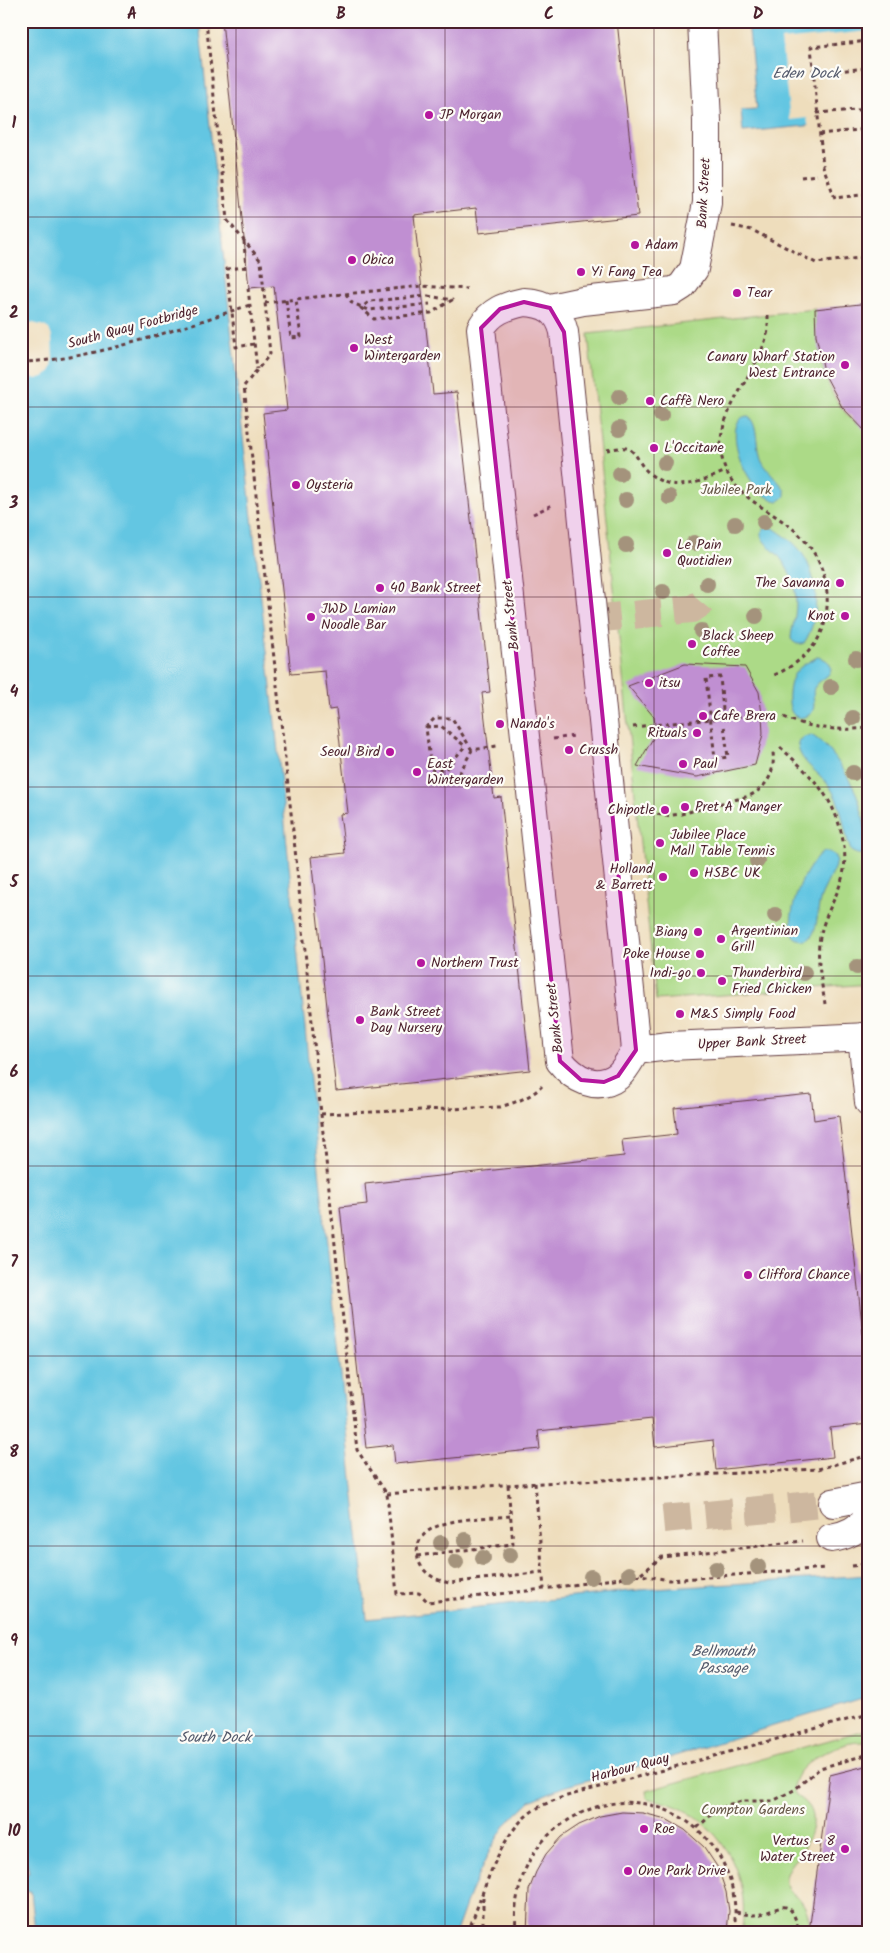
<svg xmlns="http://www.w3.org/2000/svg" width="890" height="1953" font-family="Kalam,sans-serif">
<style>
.green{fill:#acda87;stroke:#7b7c59}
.water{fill:#64c6e2;stroke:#577286}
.pier{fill:#eeddbc}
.building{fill:#c08fd2}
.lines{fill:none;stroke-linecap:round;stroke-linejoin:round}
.minor-tunnel{stroke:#cdb79f;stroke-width:28;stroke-dasharray:28 14;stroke-linecap:butt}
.minor-casing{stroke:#633c41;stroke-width:30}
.path{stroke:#633c41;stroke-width:3;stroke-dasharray:4 4;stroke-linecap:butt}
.minor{stroke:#fff;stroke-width:28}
.path-bridge{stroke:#633c41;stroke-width:3;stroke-dasharray:4 4;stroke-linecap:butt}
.tree{fill:#a4937c}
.marked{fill:#b5179e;fill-opacity:0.2;stroke:#b5179e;stroke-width:4;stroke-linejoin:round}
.grid{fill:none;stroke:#4a1f2b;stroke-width:1;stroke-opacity:0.55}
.poi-dot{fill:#b5179e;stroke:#fdfcf7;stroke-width:2}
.labels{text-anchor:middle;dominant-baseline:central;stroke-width:4.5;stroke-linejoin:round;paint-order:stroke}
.poi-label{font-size:14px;fill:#4a1f2b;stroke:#fdfcf7;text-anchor:start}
.street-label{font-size:14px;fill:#4a1f2b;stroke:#fdfcf7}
.park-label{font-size:14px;fill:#675747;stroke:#fdfcf7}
.water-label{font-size:15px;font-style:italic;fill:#53596b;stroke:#fdfcf7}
.neatline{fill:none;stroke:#4a1f2b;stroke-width:2}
.grid-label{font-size:16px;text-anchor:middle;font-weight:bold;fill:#4a1f2b}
</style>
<rect width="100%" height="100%" fill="#fdfcf7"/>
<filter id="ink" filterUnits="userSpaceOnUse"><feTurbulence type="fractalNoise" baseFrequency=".02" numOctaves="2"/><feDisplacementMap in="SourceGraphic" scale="10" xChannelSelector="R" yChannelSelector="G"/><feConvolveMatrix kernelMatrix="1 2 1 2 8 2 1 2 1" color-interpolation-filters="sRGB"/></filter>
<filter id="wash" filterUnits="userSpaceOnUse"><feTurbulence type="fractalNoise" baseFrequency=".0096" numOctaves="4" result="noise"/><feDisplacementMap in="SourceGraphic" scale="20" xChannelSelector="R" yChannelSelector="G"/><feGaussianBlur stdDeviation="1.12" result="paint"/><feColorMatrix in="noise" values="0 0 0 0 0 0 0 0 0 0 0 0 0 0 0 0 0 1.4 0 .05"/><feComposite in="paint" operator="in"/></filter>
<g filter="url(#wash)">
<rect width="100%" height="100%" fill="#eeddbc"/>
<path class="green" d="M815,309C817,349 825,413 869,429V984L656,1000L588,334Z
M869,1729V1743C847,1737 799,1760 794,1783C793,1787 794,1791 795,1795C799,1798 804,1801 807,1805C819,1819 808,1842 799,1855C793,1862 787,1868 785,1878C783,1891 796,1893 802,1902C808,1911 810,1921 810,1932H741C751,1889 730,1840 694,1816C680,1806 664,1802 647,1798L646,1791Z"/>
<path class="water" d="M21,21H199L232,339L276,732L315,1131L367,1619L639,1590L869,1575V1697L658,1761L563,1787L530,1801L506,1824L491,1848L470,1893L456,1932H35L31,1891L26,1892L24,1874L29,1873C28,1866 26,1861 21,1856Z
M748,21H869V120L743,132L741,110L757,109Z
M747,416C759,422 755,447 761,460C765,468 785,487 785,492C786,497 782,499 779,501C746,498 719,420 747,416Z
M772,527C783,535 795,542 802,553C819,578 821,618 804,643C798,645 795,644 791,639C791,633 793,627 794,621C798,603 796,584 787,568C784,563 780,557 776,553C768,546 749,530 772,527Z
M817,657C826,658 836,665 828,675C824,679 817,682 814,688C811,697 819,711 807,716C783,726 787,684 795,673C801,665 809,662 817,657Z
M811,735C830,745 847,774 856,793C860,802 880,870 851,851C842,827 844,804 826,782C816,770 797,760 798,742L804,737Z
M823,852H829L834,855L837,861C832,875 824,887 820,900C817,911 818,930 810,938C807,941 803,941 799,940C782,935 797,888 804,877C809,868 815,858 823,852Z"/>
<path class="pier" d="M869,31V122L809,129L807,118L790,120L781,40Z
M33,323L44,326L49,329L52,337L53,361L52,368L49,373L43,377L36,379L27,375L21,367V330L27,325Z"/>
<g id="blocks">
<path class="building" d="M222,21H617L638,216L479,233L476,208L414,215L433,394L457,392L490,692L482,693L494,798L501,797L530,1070L336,1091L311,857L345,853L340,814L348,813L336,709L329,710L325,671L291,674L263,413L287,410L274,286L249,288Z
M869,303V435L842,407L825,375L816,336L815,309Z
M685,664L745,667L759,692L762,714L763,734L755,765L697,777L637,766L656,733L654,717L628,686Z
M811,1094L814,1120L839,1116L869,1388V1424L830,1428L833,1457L716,1470L713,1440L655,1447L652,1419L538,1431L540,1449L395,1464L393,1445L366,1448L340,1207L367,1204L365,1184L624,1156L622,1140L677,1134L674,1108Z
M869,1765V1932H809L830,1775Z
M622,1812L643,1813L666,1819L685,1830L704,1847L718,1868L726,1892L729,1911L727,1932H527L529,1890L536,1872L546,1854L561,1837L579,1825L600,1816Z"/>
</g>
</g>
<g filter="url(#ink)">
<use href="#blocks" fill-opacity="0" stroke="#633c41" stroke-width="1"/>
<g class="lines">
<path class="minor-tunnel" d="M592,619L692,609L700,604L705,598
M663,1519L833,1503"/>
<defs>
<path id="minor" d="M524,302C545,303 559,310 564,332L636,1050C631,1058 626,1069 618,1076C597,1092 574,1079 560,1061L481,328C491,311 505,306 524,302Z
M550,308L583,301L674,291L682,286L694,269L707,203V121L702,21
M862,1037L869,1102
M636,1050L669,1046L869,1037
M833,1503L869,1496
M831,1538C846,1536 858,1530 869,1518"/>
</defs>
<use href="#minor" class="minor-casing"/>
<path class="path" d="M206,21L227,220L261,261L270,354L244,386L295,849L321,1114L357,1450L387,1494L397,1594L419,1593L428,1602L544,1589L641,1575L669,1580L826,1568
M869,41L811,47L823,166L835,198L869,194
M813,73L869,68
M817,113L869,109
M819,134L869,129
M801,177L817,175
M732,226L752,230L816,263L869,257
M244,241L246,270
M246,267L227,269L236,347L254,344
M248,288L257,369
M346,294L352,303L369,310L430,304
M428,296L452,300L431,313L374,319L361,308L370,301Z
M286,300L291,338L301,337L296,299L422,286L467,289
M265,303L296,299
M768,315C768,320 768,325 768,330C761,369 716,411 721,452C726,492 760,504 788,525C819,548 833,583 825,621C819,648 796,666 772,676
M607,450C612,449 621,447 626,448C636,451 638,461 644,468C668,495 697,484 726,471
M533,514L552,505
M723,710L720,677L706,678L715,759L728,757L724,725
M784,717C811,729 839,731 869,728
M426,727L441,726L465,746L446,769L431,770
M633,727L762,714
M553,739L574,736
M780,747C810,775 833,794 842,836C845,849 846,862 843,875C837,899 823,915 819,943C817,963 822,984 825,1004
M472,750L452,718H435L426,727L431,770L440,779L458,776L472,750L497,746
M642,809L664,816L681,814L749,796C768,787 775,772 773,752
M321,1114L500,1107C516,1102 530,1098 542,1086
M535,1483L544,1589
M387,1494L464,1487L818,1469L869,1455
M510,1516C484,1519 409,1515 418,1558C421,1573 436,1580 449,1583L542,1572
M417,1556L513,1544L508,1485
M852,1566L869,1564
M641,1574L662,1557L803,1541
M697,1828L712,1814L727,1805L742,1801H773L794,1790L820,1768L869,1754
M483,1897V1932
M736,1912C741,1913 747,1915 752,1915C779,1915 789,1888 799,1932
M468,1932C482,1897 496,1845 523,1819C535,1807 551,1801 567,1796L869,1714
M517,1932C513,1913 517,1894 523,1876C530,1854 544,1836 564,1823C646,1766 747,1835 734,1932"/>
<use href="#minor" class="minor"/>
<path class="path-bridge" d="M21,362C97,360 178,328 250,305"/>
</g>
<g class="tree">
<circle cx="619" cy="397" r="8"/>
<circle cx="661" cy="415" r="8"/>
<circle cx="619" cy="429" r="8"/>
<circle cx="665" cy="463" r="8"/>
<circle cx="620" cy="474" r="8"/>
<circle cx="669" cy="497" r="8"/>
<circle cx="626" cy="500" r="8"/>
<circle cx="764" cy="522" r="8"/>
<circle cx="735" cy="524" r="8"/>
<circle cx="694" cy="543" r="8"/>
<circle cx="626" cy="545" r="8"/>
<circle cx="707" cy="584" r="8"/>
<circle cx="663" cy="592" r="8"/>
<circle cx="756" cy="616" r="8"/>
<circle cx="701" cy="631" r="8"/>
<circle cx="856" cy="659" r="8"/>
<circle cx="831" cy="687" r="8"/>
<circle cx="853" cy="718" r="8"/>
<circle cx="853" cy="773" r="8"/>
<circle cx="757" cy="861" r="8"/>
<circle cx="775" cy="915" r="8"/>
<circle cx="857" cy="967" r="8"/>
<circle cx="804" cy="973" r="8"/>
<circle cx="465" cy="1540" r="8"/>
<circle cx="441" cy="1543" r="8"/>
<circle cx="510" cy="1555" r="8"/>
<circle cx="483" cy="1558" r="8"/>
<circle cx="456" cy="1562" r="8"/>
<circle cx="758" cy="1567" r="8"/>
<circle cx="716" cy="1569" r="8"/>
<circle cx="629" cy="1574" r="8"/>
<circle cx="591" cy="1577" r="8"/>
</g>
</g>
<path class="marked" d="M524,302L550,308L564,332L636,1050L618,1076L604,1082L581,1080L560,1061L481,328L500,309Z"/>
<path class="grid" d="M236,21V1932M445,21V1932M654,21V1932M21,217H869M21,407H869M21,597H869M21,787H869M21,976H869M21,1166H869M21,1356H869M21,1546H869M21,1736H869"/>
<g class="poi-dot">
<circle cx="429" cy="115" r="5"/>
<circle cx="635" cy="245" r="5"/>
<circle cx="352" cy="260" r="5"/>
<circle cx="581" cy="272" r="5"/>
<circle cx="737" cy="293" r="5"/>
<circle cx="354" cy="348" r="5"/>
<circle cx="845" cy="365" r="5"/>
<circle cx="650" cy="401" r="5"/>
<circle cx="654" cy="448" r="5"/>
<circle cx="296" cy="485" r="5"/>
<circle cx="667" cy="553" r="5"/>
<circle cx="840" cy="583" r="5"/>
<circle cx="380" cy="588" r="5"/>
<circle cx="845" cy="616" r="5"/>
<circle cx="311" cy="617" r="5"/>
<circle cx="692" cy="644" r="5"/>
<circle cx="649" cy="683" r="5"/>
<circle cx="703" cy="716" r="5"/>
<circle cx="500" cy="724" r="5"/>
<circle cx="697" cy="733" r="5"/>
<circle cx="569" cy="750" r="5"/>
<circle cx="390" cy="752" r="5"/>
<circle cx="683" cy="764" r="5"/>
<circle cx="417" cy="772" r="5"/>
<circle cx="685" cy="807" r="5"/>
<circle cx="665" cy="810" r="5"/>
<circle cx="660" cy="843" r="5"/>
<circle cx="694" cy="873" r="5"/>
<circle cx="663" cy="877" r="5"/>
<circle cx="698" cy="932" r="5"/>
<circle cx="721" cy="939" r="5"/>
<circle cx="700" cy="954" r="5"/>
<circle cx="421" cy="963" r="5"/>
<circle cx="701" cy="973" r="5"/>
<circle cx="722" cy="981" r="5"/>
<circle cx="680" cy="1014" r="5"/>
<circle cx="360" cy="1020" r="5"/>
<circle cx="748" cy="1275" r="5"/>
<circle cx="644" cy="1829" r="5"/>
<circle cx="845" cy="1849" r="5"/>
<circle cx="628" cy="1871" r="5"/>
</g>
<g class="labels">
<g class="poi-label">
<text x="439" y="115">JP Morgan</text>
<text x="645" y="245">Adam</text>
<text x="362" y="260">Obica</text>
<text x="591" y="272">Yi Fang Tea</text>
<text x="747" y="293">Tear</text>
<text x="364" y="340">West<tspan x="364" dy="16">Wintergarden</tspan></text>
<text x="835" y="357" text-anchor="end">Canary Wharf Station<tspan x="835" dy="16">West Entrance</tspan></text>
<text x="660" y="401">Caffè Nero</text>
<text x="664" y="448">L'Occitane</text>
<text x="306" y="485">Oysteria</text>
<text x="677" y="545">Le Pain<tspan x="677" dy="16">Quotidien</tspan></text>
<text x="830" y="583" text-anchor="end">The Savanna</text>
<text x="390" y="588">40 Bank Street</text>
<text x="321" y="609">JWD Lamian<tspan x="321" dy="16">Noodle Bar</tspan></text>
<text x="835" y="616" text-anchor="end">Knot</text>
<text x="702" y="636">Black Sheep<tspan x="702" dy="16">Coffee</tspan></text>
<text x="659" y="683">itsu</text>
<text x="713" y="716">Cafe Brera</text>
<text x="510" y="724">Nando's</text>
<text x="687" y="733" text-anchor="end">Rituals</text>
<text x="579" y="750">Crussh</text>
<text x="380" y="752" text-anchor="end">Seoul Bird</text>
<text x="427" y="764">East<tspan x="427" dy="16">Wintergarden</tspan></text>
<text x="693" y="764">Paul</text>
<text x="695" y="807">Pret A Manger</text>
<text x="655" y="810" text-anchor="end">Chipotle</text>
<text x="670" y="835">Jubilee Place<tspan x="670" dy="16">Mall Table Tennis</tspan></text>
<text x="653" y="869" text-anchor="end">Holland<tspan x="653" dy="16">&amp; Barrett</tspan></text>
<text x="704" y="873">HSBC UK</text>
<text x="731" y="931">Argentinian<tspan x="731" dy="16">Grill</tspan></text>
<text x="688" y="932" text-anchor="end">Biang</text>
<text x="690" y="954" text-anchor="end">Poke House</text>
<text x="431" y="963">Northern Trust</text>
<text x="691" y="973" text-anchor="end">Indi-go</text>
<text x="732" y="973">Thunderbird<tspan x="732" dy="16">Fried Chicken</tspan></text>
<text x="370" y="1012">Bank Street<tspan x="370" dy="16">Day Nursery</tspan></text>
<text x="690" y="1014">M&amp;S Simply Food</text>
<text x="758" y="1275">Clifford Chance</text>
<text x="654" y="1829">Roe</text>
<text x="835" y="1841" text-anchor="end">Vertus - 8<tspan x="835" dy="16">Water Street</tspan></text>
<text x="638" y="1871">One Park Drive</text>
</g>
<g class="street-label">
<text transform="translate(704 193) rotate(-87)">Bank Street</text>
<text transform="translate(133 327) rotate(-15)">South Quay Footbridge</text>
<text transform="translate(511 615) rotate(-96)">Bank Street</text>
<text transform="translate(555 1018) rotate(-96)">Bank Street</text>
<text transform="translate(752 1042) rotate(-3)">Upper Bank Street</text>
<text transform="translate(630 1768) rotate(-15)">Harbour Quay</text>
</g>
<g class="park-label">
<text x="736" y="490">Jubilee Park</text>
<text x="753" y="1810">Compton Gardens</text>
</g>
<g class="water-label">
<text x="806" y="74">Eden Dock</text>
<text x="723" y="1652">Bellmouth<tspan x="723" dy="17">Passage</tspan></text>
<text x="215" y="1738">South Dock</text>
</g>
</g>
<rect width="890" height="1953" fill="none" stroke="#fdfcf7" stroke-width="55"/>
<rect x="28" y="28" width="834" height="1898" class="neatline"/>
<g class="grid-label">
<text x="132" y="19">A</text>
<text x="341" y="19">B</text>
<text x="549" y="19">C</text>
<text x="758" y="19">D</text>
<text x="14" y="128">1</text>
<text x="14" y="318">2</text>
<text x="14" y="508">3</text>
<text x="14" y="697">4</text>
<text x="14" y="887">5</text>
<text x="14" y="1077">6</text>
<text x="14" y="1267">7</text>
<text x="14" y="1457">8</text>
<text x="14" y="1646">9</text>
<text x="14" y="1836">10</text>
</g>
</svg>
